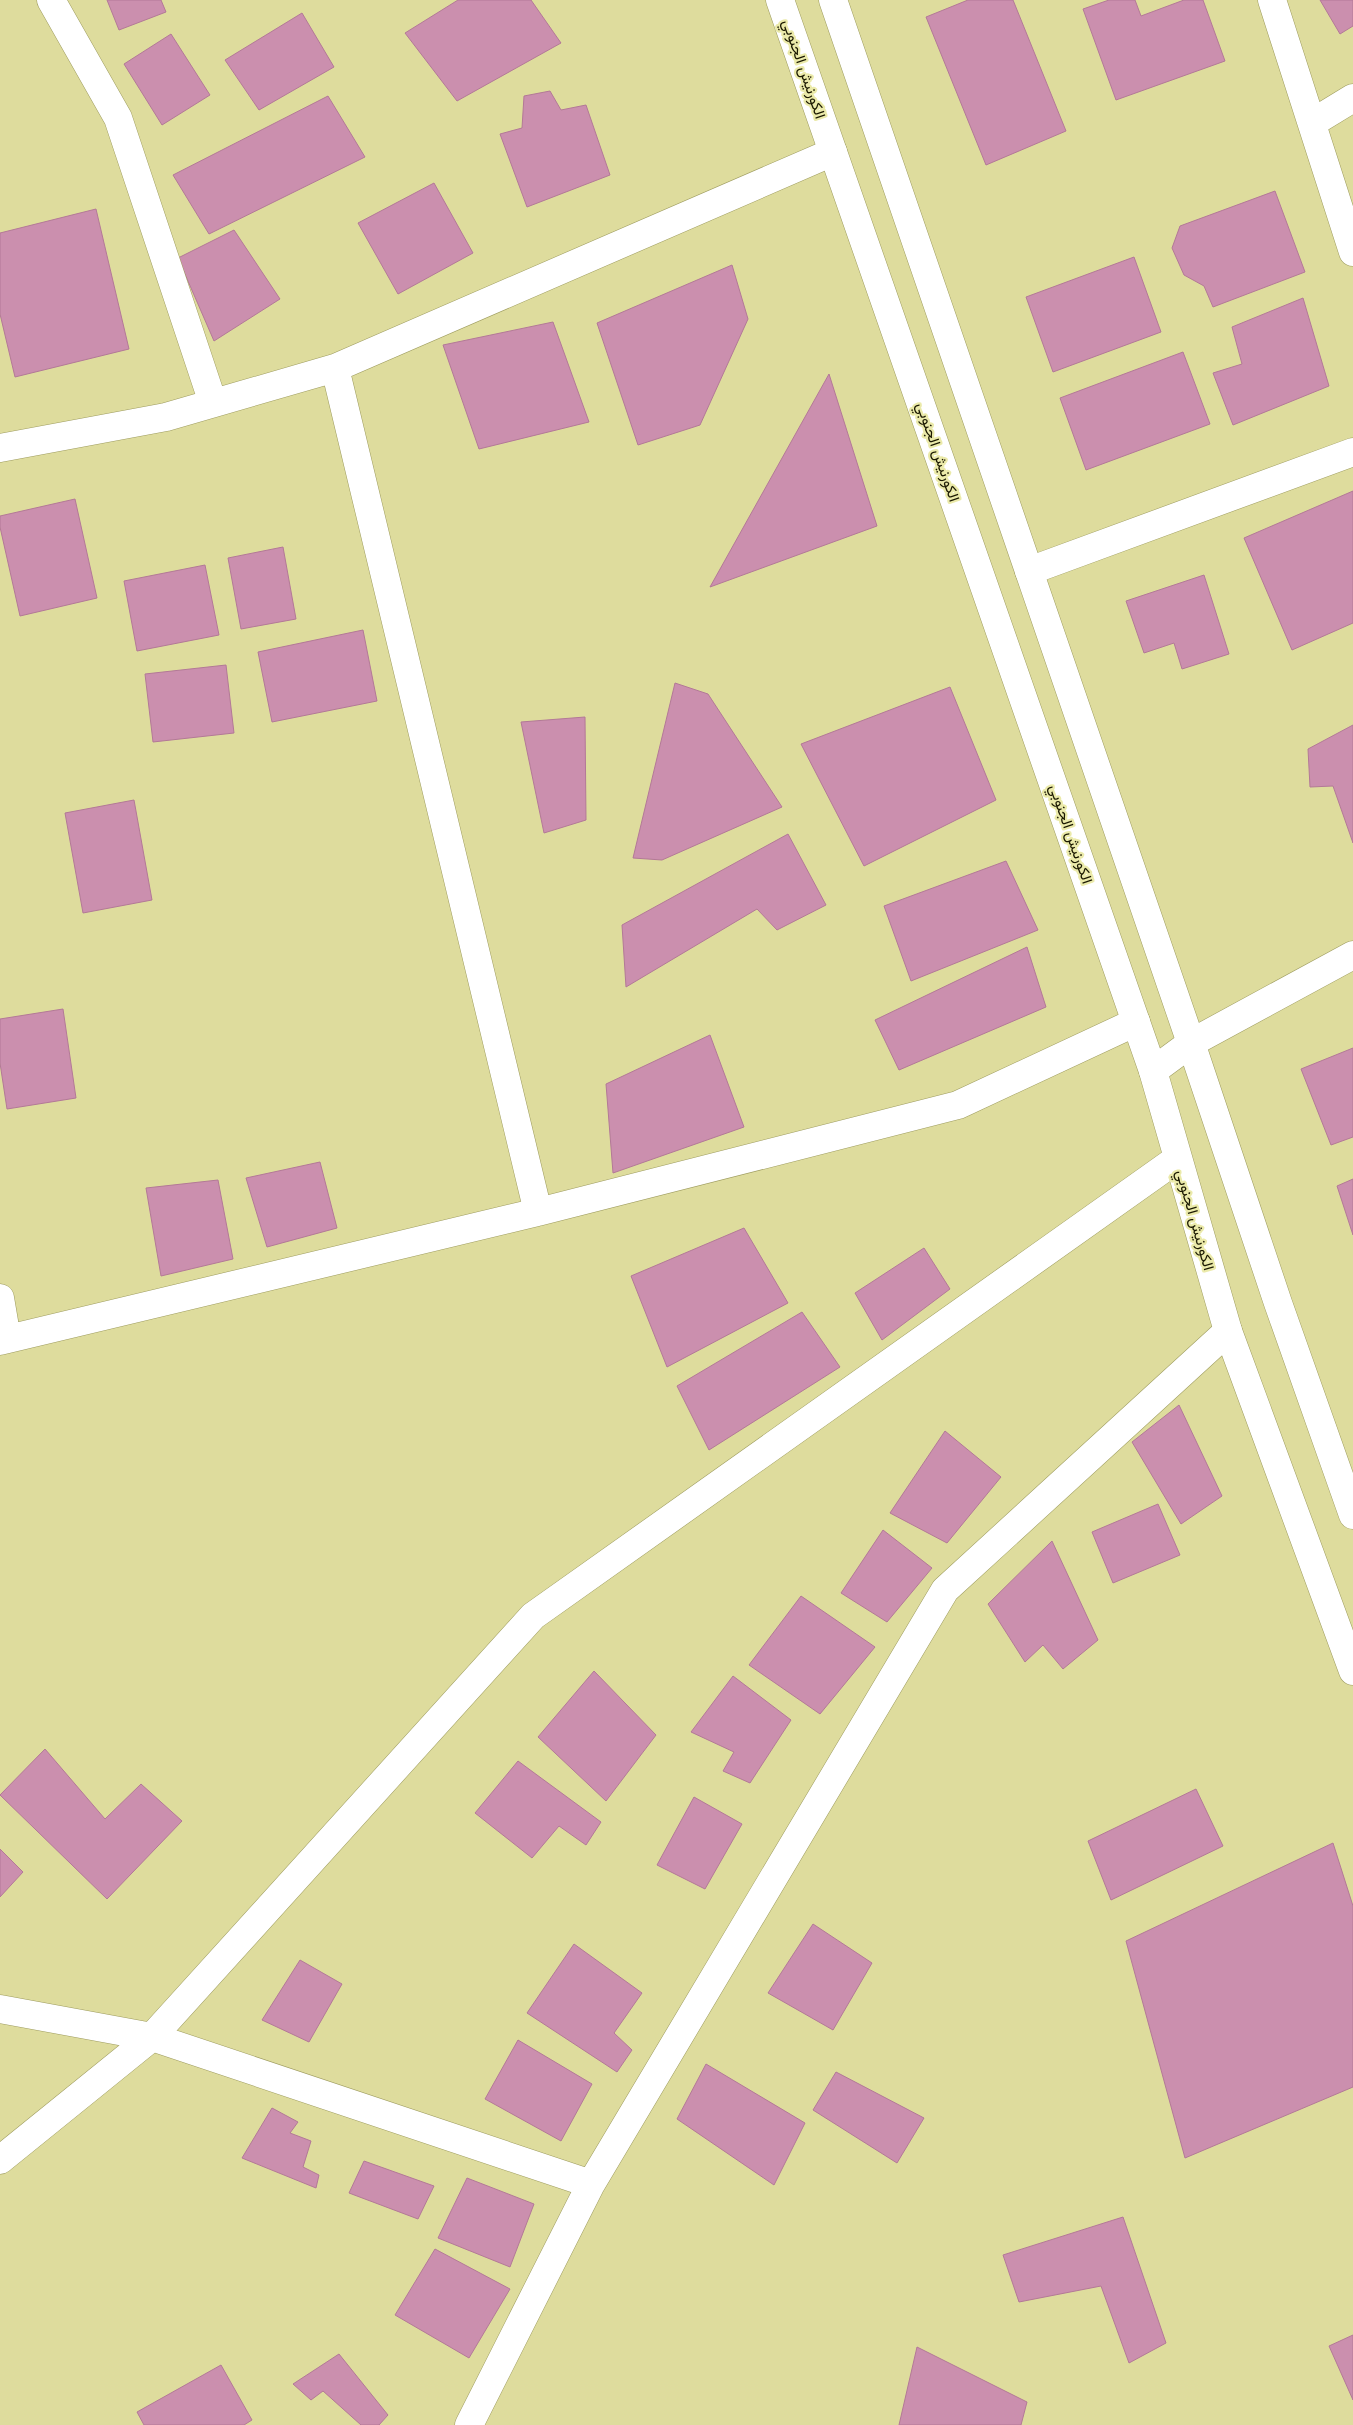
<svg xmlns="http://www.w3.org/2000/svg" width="1353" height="2425" font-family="'DM Sans',Vazirmatn,sans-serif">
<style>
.building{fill:#cb8fae;stroke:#b37997}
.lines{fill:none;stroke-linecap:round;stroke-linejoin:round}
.minor-casing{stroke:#9e9c5f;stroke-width:29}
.secondary-casing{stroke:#9e9c5f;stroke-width:29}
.minor{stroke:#fff;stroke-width:28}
.secondary{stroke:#fff;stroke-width:28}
.labels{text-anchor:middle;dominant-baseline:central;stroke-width:4.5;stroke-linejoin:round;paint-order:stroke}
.street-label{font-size:15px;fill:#1a1801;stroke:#ebeaaa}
</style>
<rect width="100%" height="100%" fill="#dedc9d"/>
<path class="building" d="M107,0H161L166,12L119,30Z
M458,0H531L561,43L457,101L405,33Z
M968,0H1013L1066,131L986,165L926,17Z
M1109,0H1135L1141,16L1184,0H1203L1225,61L1116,100L1083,9Z
M1320,0H1353V26L1340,34Z
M302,13L334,67L259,110L225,60Z
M171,34L210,95L162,125L124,64Z
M550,91L561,110L586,105L610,175L527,207L500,134L522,128L524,96Z
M328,96L365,157L209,234L173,175Z
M434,183L473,253L398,294L358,223Z
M1275,191L1305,272L1213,307L1204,286L1184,275L1172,248L1180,226Z
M96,209L129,349L15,377L0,314V233Z
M234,230L280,299L214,341L178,258Z
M1134,257L1161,332L1053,372L1026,297Z
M732,265L748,319L700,425L638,445L597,323Z
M1303,298L1329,386L1233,425L1213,373L1242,364L1232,327Z
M553,322L589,422L479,449L443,345Z
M1183,352L1210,424L1086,470L1060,398Z
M829,374L877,526L710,587Z
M1353,491V623L1292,650L1244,538Z
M75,499L97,598L20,616L0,527V516Z
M283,547L296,619L241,629L228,558Z
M205,565L219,635L137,651L124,581Z
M1204,575L1229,654L1182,669L1174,643L1144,653L1126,601Z
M363,630L377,701L272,722L258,652Z
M226,665L234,733L153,742L145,674Z
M675,683L708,694L782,807L662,860L633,858Z
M950,687L996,800L864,866L801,744Z
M585,717L586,820L544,833L521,722Z
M1353,725V843L1333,786L1310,787L1308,749Z
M134,800L152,900L83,913L65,813Z
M788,834L826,905L777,930L757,909L626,987L622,925Z
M1006,861L1038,930L911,981L884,906Z
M1027,947L1046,1007L899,1070L875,1020Z
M63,1009L76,1098L7,1109L0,1063V1019Z
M710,1035L744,1127L613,1173L606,1084Z
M1353,1048V1137L1331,1145L1301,1069Z
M320,1162L337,1228L267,1247L246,1178Z
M1353,1179V1235L1337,1186Z
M218,1180L233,1259L161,1276L146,1188Z
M744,1228L788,1303L667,1367L631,1276Z
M924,1248L950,1289L882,1340L855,1293Z
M802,1312L840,1367L709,1450L677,1386Z
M1179,1405L1222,1496L1181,1524L1132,1442Z
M945,1431L1001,1477L947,1543L890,1513Z
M1158,1504L1180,1555L1113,1583L1092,1532Z
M883,1530L932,1568L887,1622L841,1593Z
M1052,1541L1098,1640L1063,1669L1043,1645L1025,1662L988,1604Z
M801,1596L875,1647L820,1714L749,1665Z
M594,1671L656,1735L606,1801L538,1737Z
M733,1676L791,1720L750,1783L723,1771L734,1752L691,1732Z
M45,1749L105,1819L141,1784L182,1821L107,1899L0,1795Z
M518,1761L601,1822L586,1845L559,1826L532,1858L475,1813Z
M1196,1789L1223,1846L1111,1900L1088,1841Z
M694,1797L742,1824L705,1889L657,1865Z
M1333,1843L1353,1906V2087L1185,2158L1126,1941Z
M0,1849L23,1872L0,1897Z
M813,1924L872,1963L833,2030L768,1993Z
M574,1944L642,1993L614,2033L632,2050L617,2072L527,2013Z
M300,1960L342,1984L309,2042L262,2020Z
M518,2040L592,2084L561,2141L485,2099Z
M706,2064L805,2123L774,2185L677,2119Z
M836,2072L924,2118L897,2163L813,2110Z
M272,2108L298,2122L290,2133L311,2141L303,2167L319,2175L316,2188L242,2158Z
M364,2161L434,2186L418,2219L349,2193Z
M467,2178L534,2204L510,2267L438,2238Z
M1123,2217L1166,2343L1129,2363L1101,2286L1019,2302L1003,2255Z
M435,2249L510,2289L469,2358L395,2315Z
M1353,2335V2400L1329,2346Z
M917,2347L1027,2402L1021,2425H899Z
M339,2354L388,2415L379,2425H361L323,2391L311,2400L293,2384Z
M221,2365L252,2420L244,2425H144L137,2412Z"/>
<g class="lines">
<defs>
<path id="minor" d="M51,0L118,118L213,403
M1272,0L1353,252
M1312,123L1353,98
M0,448L166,417L335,368
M1029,571L1353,452
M1153,1071L1191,1043L1353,955
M538,1212L335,368L833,152
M0,1298L7,1339
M0,1341L538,1212L958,1105L1136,1022
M0,2009L152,2037L591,2184
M0,2160L152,2037L533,1616L1177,1159
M469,2425L591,2184L945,1590L1228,1331"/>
<path id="secondary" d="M780,0L1153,1071L1228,1331L1353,1671
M833,0L1191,1043L1278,1303L1353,1515"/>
</defs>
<use href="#minor" class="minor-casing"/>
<use href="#secondary" class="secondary-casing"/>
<use href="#minor" class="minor"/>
<use href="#secondary" class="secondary"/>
</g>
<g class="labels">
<g class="street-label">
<text transform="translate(804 69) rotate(71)">الكورنيش الجنوبي</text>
<text transform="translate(938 452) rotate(71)">الكورنيش الجنوبي</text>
<text transform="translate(1071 834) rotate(71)">الكورنيش الجنوبي</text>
<text transform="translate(1195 1220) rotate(74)">الكورنيش الجنوبي</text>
</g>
</g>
</svg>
